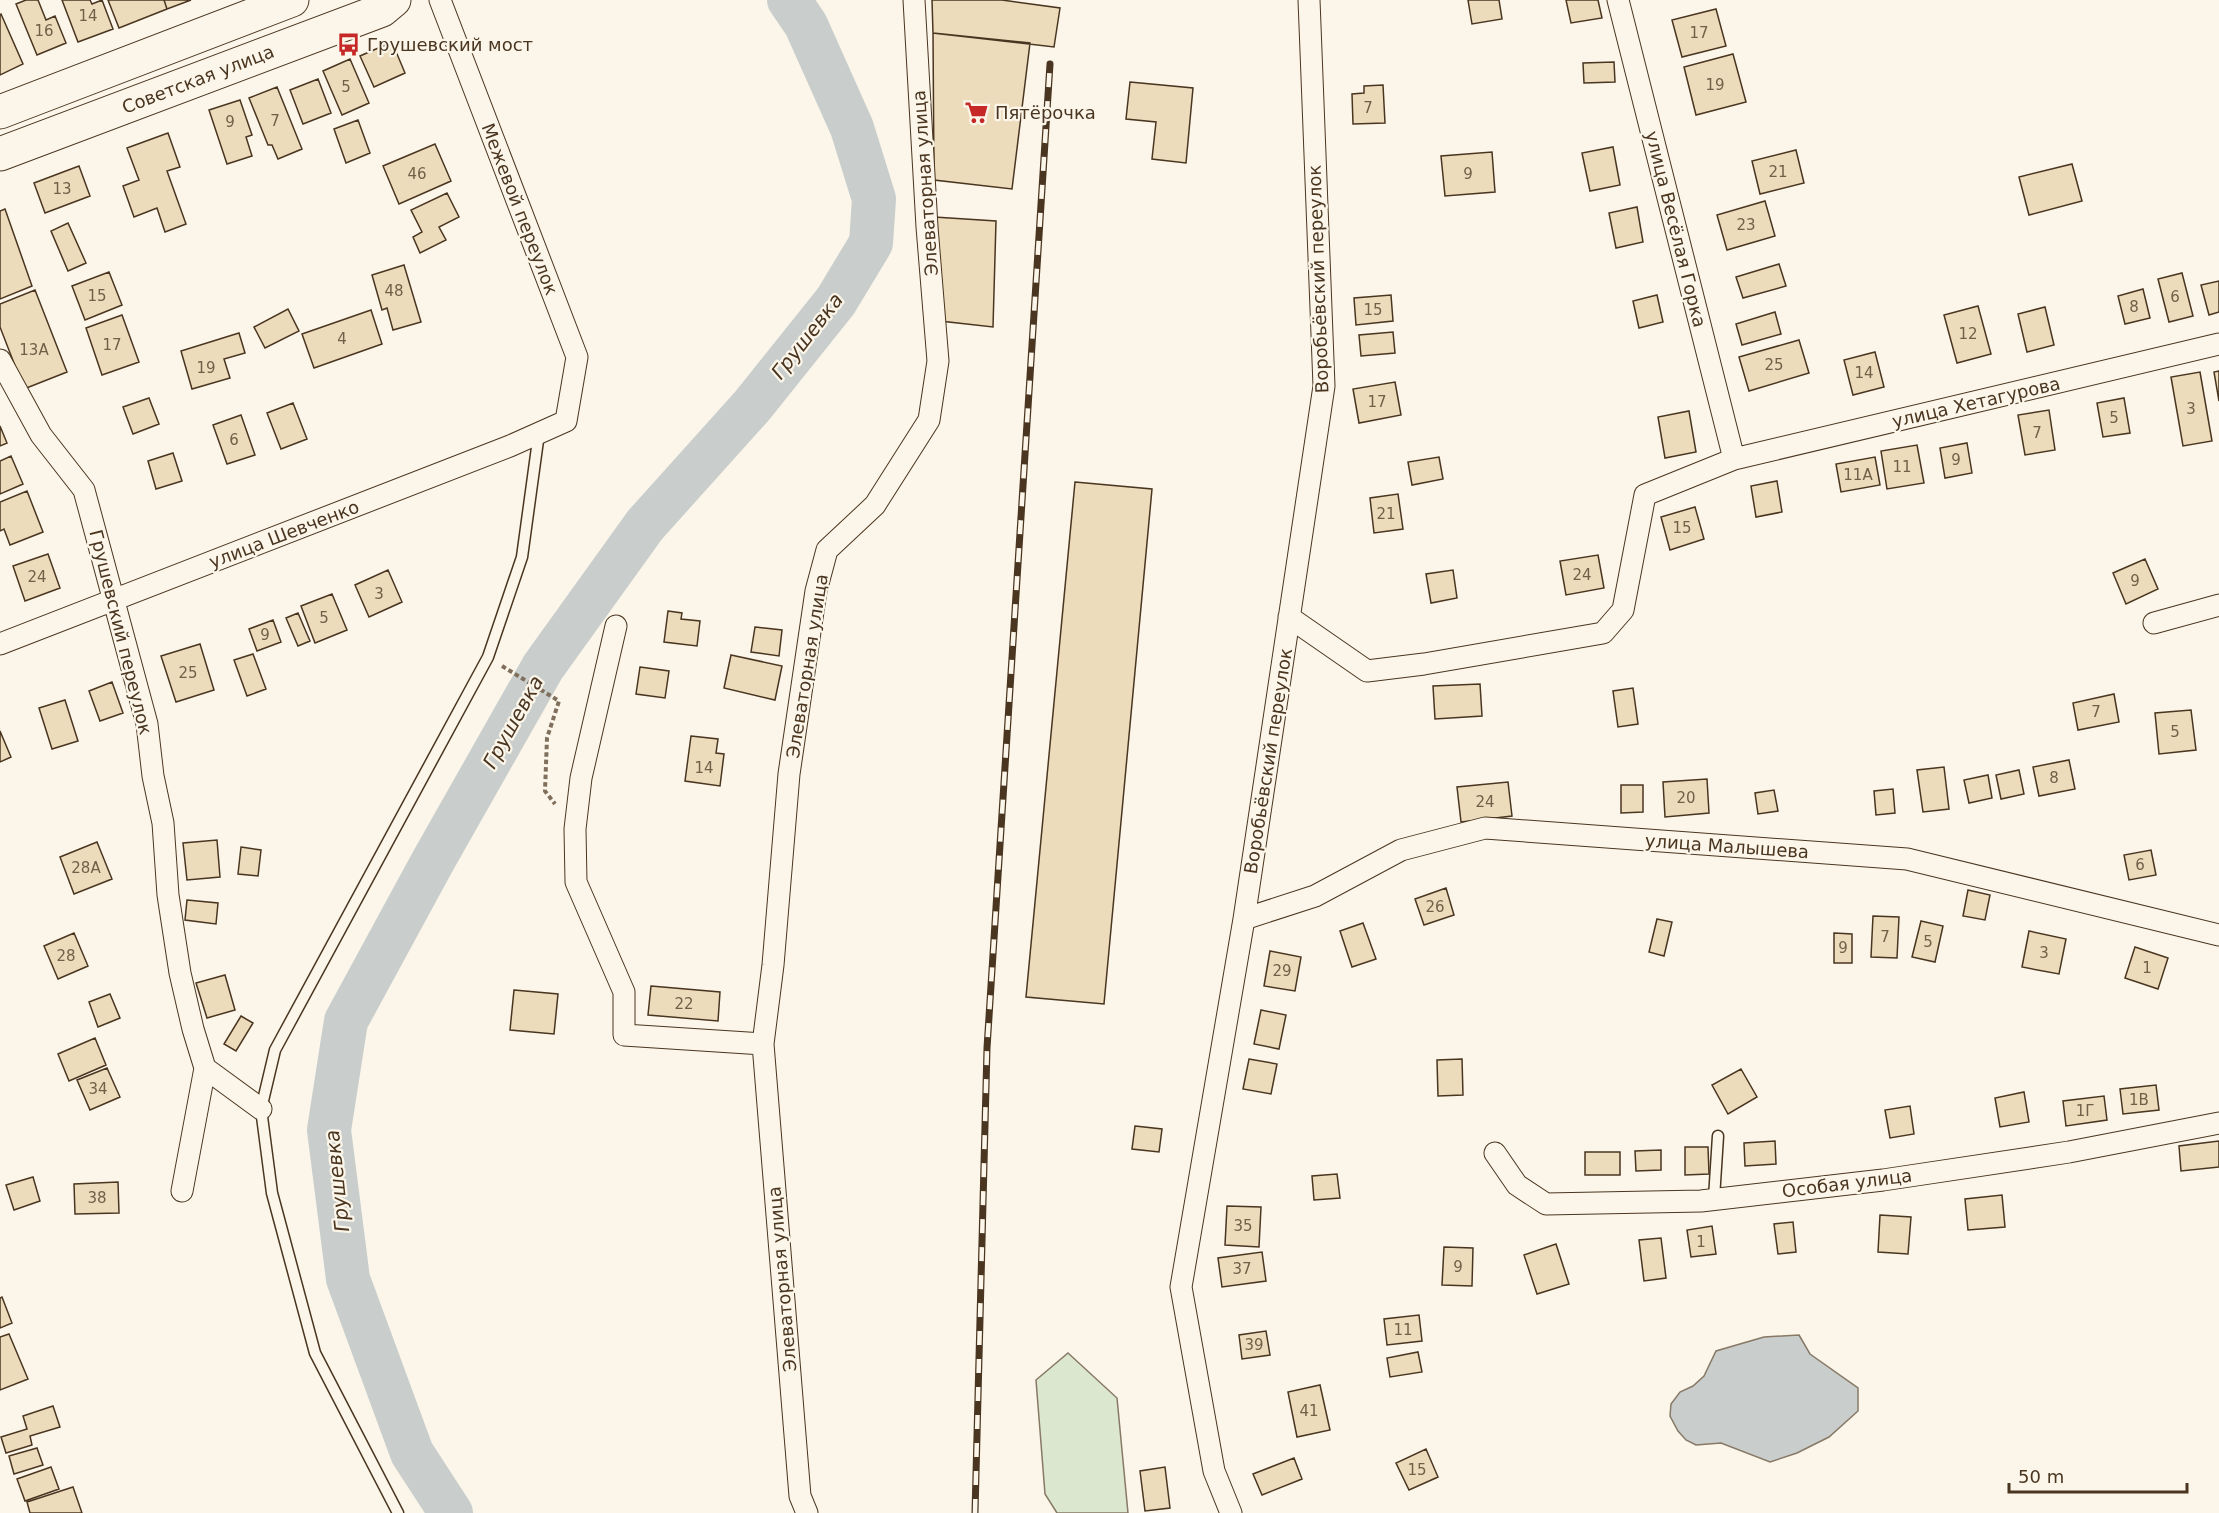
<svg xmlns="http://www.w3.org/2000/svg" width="2219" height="1513" font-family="'DejaVu Sans',sans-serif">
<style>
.green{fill:#dce7d0;stroke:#887966;stroke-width:1.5}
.water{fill:#c9cecd;stroke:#887966;stroke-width:1.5}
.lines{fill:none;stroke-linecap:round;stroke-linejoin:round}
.river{stroke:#c9cecd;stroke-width:44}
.building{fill:#ecdcbc;stroke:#4a3520;stroke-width:1.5}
.lane-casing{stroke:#4a3520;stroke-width:13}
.street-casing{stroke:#4a3520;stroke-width:23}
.primary-casing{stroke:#4a3520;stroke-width:35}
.path{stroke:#7f6f5c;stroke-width:4;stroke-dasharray:4.5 3;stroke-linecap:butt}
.lane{stroke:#fbf6e9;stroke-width:10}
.street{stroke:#fbf6e9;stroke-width:21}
.primary{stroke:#fbf6e9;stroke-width:33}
.rail-casing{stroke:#4a3520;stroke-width:7}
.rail{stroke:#fbf6e9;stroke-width:4.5;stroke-dasharray:14;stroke-linecap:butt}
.labels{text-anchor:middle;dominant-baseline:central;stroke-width:4.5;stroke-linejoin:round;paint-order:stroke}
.number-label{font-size:15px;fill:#725f47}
.poi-label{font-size:18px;fill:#4a3520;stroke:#fbf6e9;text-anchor:start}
.street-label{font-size:18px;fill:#4a3520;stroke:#fbf6e9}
.water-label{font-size:20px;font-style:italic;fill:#4a3520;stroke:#fbf6e9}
</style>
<rect width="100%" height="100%" fill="#fbf6e9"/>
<path class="green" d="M1068,1353L1117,1398L1128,1513H1057L1045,1494L1036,1380Z"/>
<path class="water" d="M1799,1335L1810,1354L1858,1388V1411L1829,1437L1797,1453L1770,1462L1721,1443L1696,1445L1686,1440L1678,1431L1670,1416L1671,1404L1680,1392L1693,1386L1704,1376L1716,1351L1764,1337Z"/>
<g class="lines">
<path class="river" d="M451,1513L412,1453L348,1279L329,1130L346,1021L433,861L543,667L645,525L752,406L836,301L871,243L874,199L852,128L806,25L789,0"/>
</g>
<path class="building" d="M26,0H38L46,20L55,16L66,43L37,55L16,4Z
M62,0H90L92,4L102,0L113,29L78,42Z
M108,0H164L167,9L119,28Z
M164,0H191L167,9Z
M932,0H1002L1060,8L1054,47L933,33Z
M1468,0H1499L1502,19L1472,24Z
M1566,0H1598L1602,18L1571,23Z
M1716,9L1726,46L1682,57L1672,20Z
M1,14L23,64L0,75V15Z
M933,33L1030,43L1012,189L934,180Z
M392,42L405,73L374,87L360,56Z
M1733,54L1746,102L1696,115L1684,67Z
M350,59L369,103L342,115L323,71Z
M1614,62L1615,82L1584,83L1583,63Z
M318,79L331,113L303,124L290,90Z
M1130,82L1193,88L1186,163L1152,159L1156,122L1126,119Z
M1383,85L1385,123L1353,124L1352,94L1364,93V86Z
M277,87L302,149L278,159L272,145H268L249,98Z
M240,100L252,135L246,137L252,156L227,164L209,110Z
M358,120L370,153L346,163L334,129Z
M168,133L180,167L167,171L186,224L165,232L157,208L134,217L123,186L139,180L127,148Z
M435,144L451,181L399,204L383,166Z
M1613,147L1620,185L1590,191L1582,153Z
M1796,150L1804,183L1760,194L1752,161Z
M1492,152L1495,192L1445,196L1441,156Z
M2072,164L2082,201L2029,215L2019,177Z
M79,166L90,196L45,213L34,183Z
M447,193L459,217L439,227L446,240L420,253L413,237L422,232L411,210Z
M1765,201L1775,236L1727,250L1717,215Z
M1637,207L1643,242L1616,248L1609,213Z
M5,209L32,286L0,299V211Z
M934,217L996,221L993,327L940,321Z
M68,223L86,263L68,271L51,231Z
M1779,264L1786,286L1743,298L1736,277Z
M404,265L421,322L393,330L387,308L382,310L372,275Z
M109,272L122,305L85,320L72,286Z
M2182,273L2193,316L2169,322L2158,279Z
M2219,281V312L2209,315L2201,285Z
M2143,289L2150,318L2125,324L2118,296Z
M35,290L67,372L24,389L0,327V304Z
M1391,295L1393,321L1356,325L1354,298Z
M1657,295L1663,322L1639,328L1633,301Z
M1978,306L1991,354L1957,363L1944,315Z
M2045,307L2054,345L2027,352L2018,314Z
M288,309L299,331L265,348L254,327Z
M371,310L382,344L314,368L302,334Z
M1775,312L1781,334L1742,345L1736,324Z
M122,315L139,362L102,375L86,328Z
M1393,332L1395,353L1361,356L1359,335Z
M239,333L245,353L224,359L230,378L192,389L181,351Z
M1799,340L1809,373L1749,391L1739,357Z
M1875,352L1884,387L1853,395L1844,360Z
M2219,371V401L2214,372Z
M2200,372L2212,441L2183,446L2171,377Z
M1395,382L1401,415L1359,423L1353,389Z
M149,398L159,424L133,434L123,407Z
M2124,398L2130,433L2103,437L2097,403Z
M293,403L307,439L281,449L267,413Z
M2049,410L2055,450L2025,455L2018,415Z
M1689,411L1696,452L1665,458L1658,417Z
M241,415L255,455L227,464L213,425Z
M0,426L7,443L0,446Z
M1967,443L1972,473L1945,478L1940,448Z
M1917,445L1924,483L1887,489L1881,451Z
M173,453L182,481L156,489L148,461Z
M11,456L23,484L0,494V461Z
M1439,457L1443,479L1412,485L1408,462Z
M1875,457L1880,485L1841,492L1836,464Z
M1777,481L1782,512L1756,517L1751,486Z
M1075,482L1152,489L1104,1004L1026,997Z
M27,491L43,532L10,545L4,529L0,531V502Z
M1398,494L1403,529L1374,533L1370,498Z
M1695,507L1704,539L1670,550L1661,517Z
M48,554L60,588L25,601L13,566Z
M1598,555L1604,588L1566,595L1560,561Z
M2145,559L2158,589L2126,604L2113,573Z
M388,570L402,602L369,617L355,585Z
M1453,570L1457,598L1431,603L1426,574Z
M332,594L347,630L315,643L301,606Z
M668,611L682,613L681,619L700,621L697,646L664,642Z
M298,613L310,641L298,646L286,618Z
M273,620L281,642L257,651L249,629Z
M755,627L782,630L779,656L751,652Z
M200,644L214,690L176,702L161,656Z
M253,654L266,689L247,696L234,660Z
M731,655L782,666L775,700L724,688Z
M640,667L669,671L665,698L636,694Z
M112,682L123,713L100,721L89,691Z
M1480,684L1482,716L1435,719L1433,686Z
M1633,688L1638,724L1618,727L1613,691Z
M2114,694L2119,722L2078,730L2073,703Z
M65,700L78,741L52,749L39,708Z
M2191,710L2196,750L2159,754L2155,713Z
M0,731L11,757L0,762Z
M691,736L718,739L716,753L724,754L720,786L685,781Z
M2069,760L2075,789L2039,796L2033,767Z
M1944,767L1949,809L1923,812L1917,770Z
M2019,770L2024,794L2001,799L1996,775Z
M1988,775L1992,798L1969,803L1964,780Z
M1707,779L1709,813L1665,817L1663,782Z
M1508,782L1512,816L1461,822L1457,787Z
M1621,785H1643V812L1621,813Z
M1893,789L1895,813L1876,815L1874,791Z
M1774,790L1778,811L1758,814L1755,793Z
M217,840L220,877L187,880L183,843Z
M97,842L112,879L74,894L60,857Z
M241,847L261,850L258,876L238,874Z
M2151,850L2156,875L2129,880L2124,855Z
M1446,888L1454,915L1424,925L1415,899Z
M1968,890L1990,895L1985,920L1963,916Z
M187,900L218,903L216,924L185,920Z
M1873,916L1899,917L1897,958L1871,957Z
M1657,919L1672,922L1664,956L1649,952Z
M1921,921L1943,926L1935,962L1912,957Z
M1363,923L1376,959L1352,967L1340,931Z
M2029,931L2066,939L2059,974L2022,967Z
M74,933L88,966L58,979L44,946Z
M1834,933L1852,934V963H1834Z
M2135,947L2168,958L2158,989L2125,978Z
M1270,951L1301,957L1295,991L1264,986Z
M225,975L235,1010L207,1018L196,983Z
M651,986L720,992L718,1021L648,1015Z
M514,990L558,994L554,1034L510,1030Z
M110,994L120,1018L98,1027L89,1002Z
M1261,1010L1286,1015L1279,1049L1254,1044Z
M241,1016L253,1023L236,1051L224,1044Z
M95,1038L106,1065L69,1081L58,1054Z
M1249,1059L1277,1064L1271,1094L1243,1089Z
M1462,1059L1463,1095L1438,1096L1437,1060Z
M107,1068L120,1097L90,1110L77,1080Z
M1741,1069L1757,1097L1728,1114L1712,1085Z
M2156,1085L2159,1110L2123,1114L2120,1089Z
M2024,1092L2029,1122L2000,1127L1995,1098Z
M2104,1096L2107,1120L2066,1126L2063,1101Z
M1910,1106L1914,1134L1890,1138L1885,1110Z
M1135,1126L1162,1129L1159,1152L1132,1149Z
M1775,1141L1776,1164L1745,1166L1744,1143Z
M2219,1141V1167L2181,1171L2179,1146Z
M1685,1147H1708L1709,1174L1685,1175Z
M1661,1150V1170L1636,1171L1635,1151Z
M1585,1152H1620V1175H1585Z
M1337,1174L1340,1198L1314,1200L1312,1176Z
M33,1177L40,1201L14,1210L6,1185Z
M118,1182L119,1213L75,1214L74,1184Z
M2002,1195L2005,1227L1968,1230L1965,1199Z
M1227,1206L1261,1207L1259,1247L1225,1245Z
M1880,1215L1911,1217L1908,1254L1878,1252Z
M1793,1222L1796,1252L1778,1254L1774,1224Z
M1712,1226L1716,1254L1691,1257L1687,1230Z
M1661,1238L1666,1278L1644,1281L1639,1240Z
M1556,1244L1569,1284L1537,1294L1524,1255Z
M1444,1247L1473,1248L1472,1286L1442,1285Z
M1262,1252L1266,1281L1222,1287L1218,1258Z
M2,1297L12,1323L0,1328V1298Z
M1419,1315L1422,1341L1387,1345L1384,1319Z
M1266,1331L1270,1355L1242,1359L1239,1335Z
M9,1334L28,1379L0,1390V1337Z
M1418,1352L1422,1372L1390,1377L1387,1358Z
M1320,1385L1330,1430L1297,1437L1288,1392Z
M53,1406L60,1427L30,1436L32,1445L6,1453L1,1437L27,1429L23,1416Z
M37,1448L43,1465L14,1474L9,1456Z
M1426,1449L1438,1477L1409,1490L1396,1463Z
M1294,1458L1302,1479L1262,1495L1253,1474Z
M51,1467L59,1489L25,1501L17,1479Z
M1165,1467L1170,1508L1145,1511L1140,1471Z
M73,1487L82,1513H30L27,1502Z"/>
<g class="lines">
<defs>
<path id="lane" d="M1714,1198L1718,1136
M398,1513L315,1353L272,1193L261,1109L275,1050L488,657L522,557L539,433"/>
<path id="street" d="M1618,0L1734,459
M0,360L41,435L84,490L147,724L153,776L163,823L168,895L180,973L193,1029L205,1068L261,1109
M1289,617L1367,671L1424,664L1603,633L1623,610L1645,495L1734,459L2219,344
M2154,623L2219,605
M616,626L581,778L575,829L576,882L624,992V1035L763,1044
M0,644L510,446L566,421L577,357L440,0
M1244,919L1315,896L1401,850L1485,828L1907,859L2219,935
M1495,1153L1517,1185L1546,1204L1701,1201L1883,1180L2069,1152L2219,1123
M182,1191L205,1068
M807,1513L800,1496L763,1044L773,965L789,774L816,591L827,550L875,505L929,420L938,361L927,227L914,0
M1231,1513L1214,1471L1181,1287L1244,919L1324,386L1309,0"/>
<path id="primary" d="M0,112L292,0
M0,154L382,10L394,0"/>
</defs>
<use href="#lane" class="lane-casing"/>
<use href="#street" class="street-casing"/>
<use href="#primary" class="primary-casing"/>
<path class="path" d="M502,666L559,701L547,738L545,791L555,804"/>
<use href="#lane" class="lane"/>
<use href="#street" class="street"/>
<use href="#primary" class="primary"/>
<defs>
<path id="rail" d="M975,1513L987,1048L1050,64"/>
</defs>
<use href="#rail" class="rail-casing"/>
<use href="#rail" class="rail"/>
</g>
<defs>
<symbol id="bus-bare" viewBox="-9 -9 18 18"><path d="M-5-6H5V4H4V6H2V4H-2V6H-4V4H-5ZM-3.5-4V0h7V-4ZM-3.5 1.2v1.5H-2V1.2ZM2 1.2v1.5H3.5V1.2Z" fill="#c62828" stroke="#fbf6e9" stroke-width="2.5" paint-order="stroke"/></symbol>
<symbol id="supermarket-bare" viewBox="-9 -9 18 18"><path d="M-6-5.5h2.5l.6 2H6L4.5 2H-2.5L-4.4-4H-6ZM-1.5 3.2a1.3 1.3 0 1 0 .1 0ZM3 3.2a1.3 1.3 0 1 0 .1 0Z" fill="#c62828" stroke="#fbf6e9" stroke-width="2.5" paint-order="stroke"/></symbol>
</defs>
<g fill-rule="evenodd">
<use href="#bus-bare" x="332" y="28" width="33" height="33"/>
<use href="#supermarket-bare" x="960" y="96" width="33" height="33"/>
</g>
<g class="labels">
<g class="number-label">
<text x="88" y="16">14</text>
<text x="44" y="31">16</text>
<text x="1699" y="33">17</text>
<text x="1715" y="85">19</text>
<text x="346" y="87">5</text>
<text x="1368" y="108">7</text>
<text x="275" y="121">7</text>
<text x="230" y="122">9</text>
<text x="1778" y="172">21</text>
<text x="417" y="174">46</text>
<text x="1468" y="174">9</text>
<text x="62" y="189">13</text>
<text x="1746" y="225">23</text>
<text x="394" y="291">48</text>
<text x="97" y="296">15</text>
<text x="2175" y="297">6</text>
<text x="2134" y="307">8</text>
<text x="1373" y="310">15</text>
<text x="1968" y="334">12</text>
<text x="342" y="339">4</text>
<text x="112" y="345">17</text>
<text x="34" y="350">13А</text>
<text x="1774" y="365">25</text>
<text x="206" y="368">19</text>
<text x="1864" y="373">14</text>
<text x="1377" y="402">17</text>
<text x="2191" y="409">3</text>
<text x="2114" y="418">5</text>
<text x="2037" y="433">7</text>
<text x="234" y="440">6</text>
<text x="1956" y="460">9</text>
<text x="1902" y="467">11</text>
<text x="1858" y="475">11А</text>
<text x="1386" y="514">21</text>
<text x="1682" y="528">15</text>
<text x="1582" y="575">24</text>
<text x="37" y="577">24</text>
<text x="2135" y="581">9</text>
<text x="379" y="594">3</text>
<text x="324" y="618">5</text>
<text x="265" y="635">9</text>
<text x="188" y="673">25</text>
<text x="2096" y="712">7</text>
<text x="2175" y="732">5</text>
<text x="704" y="768">14</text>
<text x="2054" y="778">8</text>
<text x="1686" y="798">20</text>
<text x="1485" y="802">24</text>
<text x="2140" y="865">6</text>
<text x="86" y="868">28А</text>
<text x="1435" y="907">26</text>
<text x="1885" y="937">7</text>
<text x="1928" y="942">5</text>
<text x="1843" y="948">9</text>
<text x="2044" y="953">3</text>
<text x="66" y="956">28</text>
<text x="2147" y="968">1</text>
<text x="1282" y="971">29</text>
<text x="684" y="1004">22</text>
<text x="98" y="1089">34</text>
<text x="2139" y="1100">1В</text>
<text x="2085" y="1111">1Г</text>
<text x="97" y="1198">38</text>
<text x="1243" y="1226">35</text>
<text x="1701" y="1242">1</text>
<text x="1458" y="1267">9</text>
<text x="1242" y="1269">37</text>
<text x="1403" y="1330">11</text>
<text x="1254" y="1345">39</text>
<text x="1309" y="1411">41</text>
<text x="1417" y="1470">15</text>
</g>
<g class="poi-label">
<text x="367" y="44">Грушевский мост</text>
<text x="995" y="112">Пятёрочка</text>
</g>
<g class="street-label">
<text transform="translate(198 79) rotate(-21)">Советская улица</text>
<text transform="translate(925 183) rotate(-94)">Элеваторная улица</text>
<text transform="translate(520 209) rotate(69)">Межевой переулок</text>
<text transform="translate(1676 229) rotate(76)">улица Весёлая Горка</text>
<text transform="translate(1318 279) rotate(-92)">Воробьёвский переулок</text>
<text transform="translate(1976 402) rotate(-13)">улица Хетагурова</text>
<text transform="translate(284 534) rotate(-21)">улица Шевченко</text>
<text transform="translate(121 632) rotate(76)">Грушевский переулок</text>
<text transform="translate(807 666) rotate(-81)">Элеваторная улица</text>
<text transform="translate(1268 761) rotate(-81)">Воробьёвский переулок</text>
<text transform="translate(1727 846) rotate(4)">улица Малышева</text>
<text transform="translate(1847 1183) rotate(-7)">Особая улица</text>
<text transform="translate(782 1279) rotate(-95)">Элеваторная улица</text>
</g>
<g class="water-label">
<text transform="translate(807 336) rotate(-52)">Грушевка</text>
<text transform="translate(513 722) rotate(-61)">Грушевка</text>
<text transform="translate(337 1181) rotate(-96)">Грушевка</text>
</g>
</g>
<path d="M2009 1483v9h178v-9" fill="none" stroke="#4a3520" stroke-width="3"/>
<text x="2018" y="1483" font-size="18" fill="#4a3520" stroke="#fbf6e9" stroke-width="4.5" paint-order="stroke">50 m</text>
</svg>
